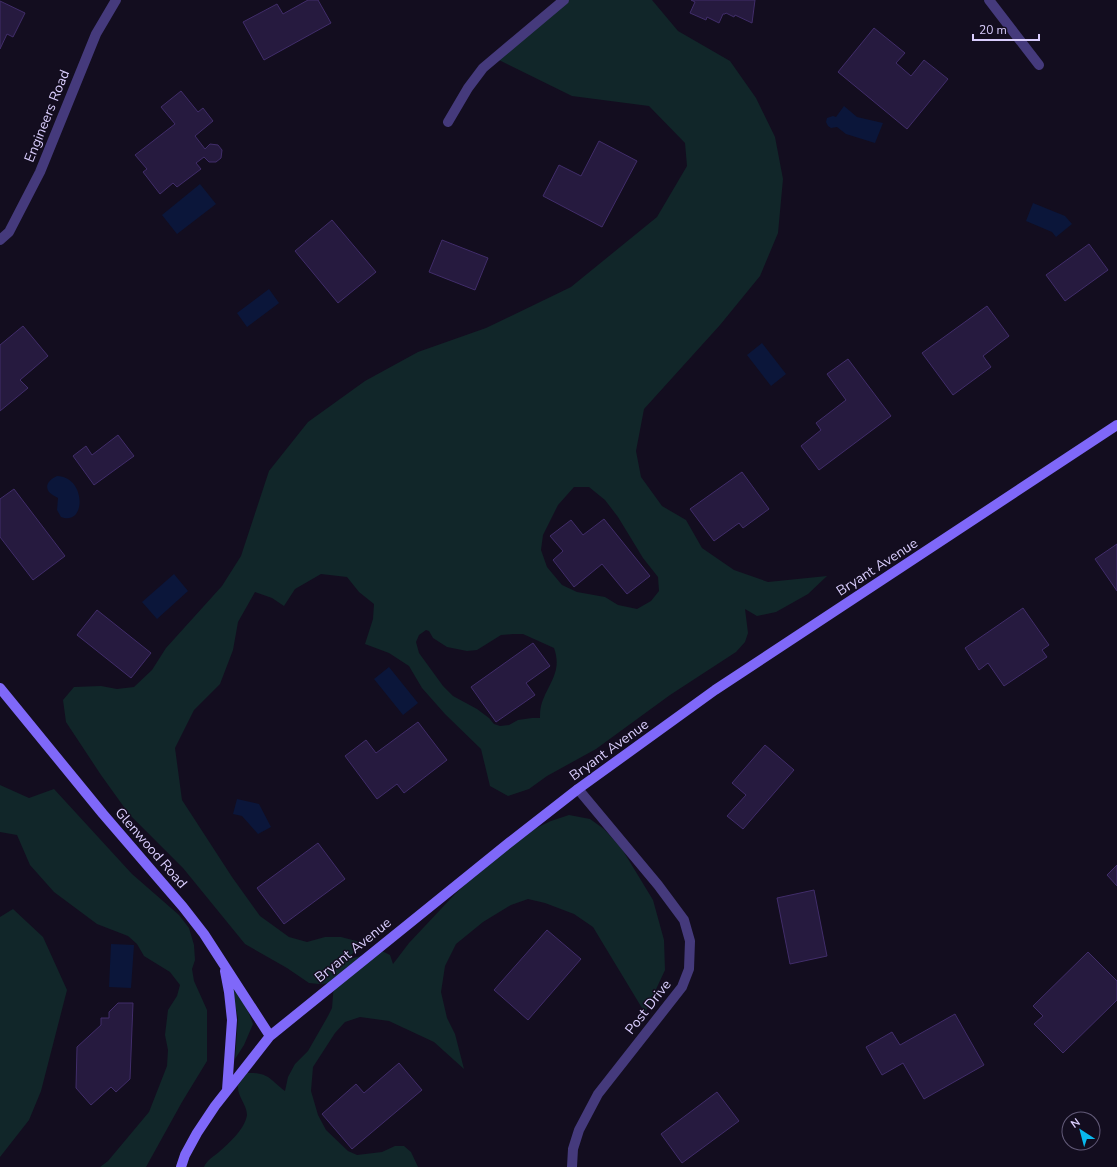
<svg xmlns="http://www.w3.org/2000/svg" width="1117" height="1167" font-family="'Nunito Sans',sans-serif">
<style>
.green{fill:#112629;fill-rule:evenodd}
.water{fill:#0b163a}
.building{fill:#261a3f;stroke:#412d6a}
.lines{fill:none;stroke-linecap:round;stroke-linejoin:round}
.street{stroke:#453a7c;stroke-width:10}
.secondary{stroke:#7f68f9;stroke-width:10}
.labels{text-anchor:middle;dominant-baseline:central;stroke-width:3;stroke-linejoin:round;paint-order:stroke}
.street-label{font-size:14px;fill:#d9cdfd;stroke:#130d1f}
</style>
<rect width="100%" height="100%" fill="#130d1f"/>
<path class="green" d="M564,0H652L678,31L730,61L756,98L775,137L783,179L778,233L760,276L720,325L644,409L636,451L641,477L662,506L686,520L702,548L734,570L768,582L827,576L808,594L776,612L757,616L745,609L748,633L745,642L736,652L670,695L596,749L547,776L529,789L508,796L490,786L481,749L445,714L422,688L409,666L389,653L365,644L373,619L374,604L359,592L347,577L321,574L295,589L284,606L272,598L255,592L238,622L233,650L220,684L194,710L175,748L182,800L232,877L260,916L289,937L307,942L325,937H341L360,942L349,959L382,951L390,955L393,964L409,943L455,894L484,867L532,830L551,821L569,815L590,819L604,829L622,849L653,900L664,940L665,970L645,1013L593,927L574,914L545,903L528,899L511,905L483,922L456,944L445,966L441,992L447,1018L455,1034L464,1069L434,1042L389,1021L360,1017L345,1022L335,1033L313,1067L311,1091L318,1115L326,1130L348,1151L357,1155L382,1152L395,1146H404L411,1152L418,1167H204C207,1160 213,1157 219,1152C229,1143 245,1129 247,1115C247,1104 237,1097 238,1085L247,1073C269,1072 270,1080 285,1091L288,1077L295,1064L308,1051L328,1016L332,1008L334,983L319,984L309,983L287,968L245,944L183,868L129,814L101,775L66,722L63,700L74,687L101,686L117,689L134,687L152,670L166,648L222,586L241,556L269,471L308,422L365,381L418,352L486,328L571,287L657,217L687,166L685,143L649,106L572,96L495,58ZM574,487H589L605,500L618,517L643,558L658,577L659,591L651,601L637,609L618,605L605,597L577,592L562,585L547,567L541,550L543,535L558,505ZM426,630L429,631L433,638L447,647L467,651L477,650L501,635L513,634H523L554,648C563,673 547,684 541,706C540,710 540,714 540,718H532L518,720L509,725L500,726L494,724L489,718L477,709L453,696L443,686L419,653L416,642L419,635Z
M0,785L29,798L54,789L132,874L179,915L189,928L194,945L195,960L192,969L194,981L207,1010V1061L182,1102L146,1167H100L108,1161L149,1112L167,1066L168,1050L165,1035L168,1010L177,996L180,985L170,972L144,956L137,944L128,936L97,924L54,892L30,865L17,835L0,832Z
M13,909L43,937L67,990L41,1091L29,1120L0,1157V917Z
M227,976L247,1008L253,1024L244,1045L235,1059L238,1018L231,987Z"/>
<path class="water" d="M844,106L857,117L883,123L875,143L846,134L837,127L831,128L828,126L826,122L827,118L833,116L836,117Z
M200,184L216,204L177,234L162,215Z
M1033,203L1065,216L1072,224L1056,237L1052,232L1026,221Z
M269,289L279,303L247,327L237,313Z
M762,343L786,374L771,386L747,355Z
M57,476C87,477 86,527 61,517L57,510L58,498C55,496 52,495 49,492C44,485 50,479 57,476Z
M174,574L188,591L157,619L142,602Z
M389,667L418,703L403,715L374,679Z
M237,799L259,804L271,827L258,834L242,816L233,814Z
M111,944L134,945L131,988L109,987Z"/>
<path class="building" d="M308,0H318L331,23L264,60L243,22L277,4L283,14Z
M691,0H755L752,23L735,15L734,17L726,13L725,14H723L719,23L707,17L706,20L690,13L695,2Z
M0,1L25,13L13,37L7,34L0,49Z
M874,28L905,53L896,63L911,76L924,60L948,79L907,129L838,72Z
M181,91L198,112L203,108L213,121L195,136L205,149L210,144L218,145L222,150L221,158L216,162H209L204,157L196,163L201,169L177,187L173,183L160,194L143,172L147,169L135,155L175,124L161,107Z
M599,141L637,161L602,227L543,196L559,165L581,176Z
M332,220L376,272L338,303L295,251Z
M442,240L488,258L475,290L429,272Z
M1089,244L1108,270L1065,301L1046,275Z
M987,306L1009,336L983,356L991,367L953,395L922,353Z
M23,326L48,356L20,380L28,388L0,411V345Z
M848,359L891,416L819,470L801,446L821,430L816,423L846,400L827,374Z
M118,435L134,456L94,485L73,456L86,446L92,455Z
M742,472L769,509L743,528L739,523L714,541L690,509Z
M14,489L65,556L33,580L0,537V499Z
M604,519L650,576L627,594L602,564L574,587L553,560L563,551L550,536L571,520L583,535Z
M1117,544V591L1095,559Z
M1023,608L1049,645L1042,650L1047,657L1004,686L988,663L979,670L965,648Z
M97,610L151,653L131,678L77,635Z
M533,643L550,666L526,683L535,695L496,722L471,687Z
M418,722L447,760L404,793L397,784L377,799L345,756L366,740L376,753Z
M765,745L794,770L743,829L727,816L746,795L732,783Z
M318,843L345,879L284,924L257,888Z
M1117,865V886L1107,875Z
M814,890L827,956L790,964L777,898Z
M547,930L581,959L528,1020L494,990Z
M1088,952L1117,981V1000L1063,1053L1034,1024L1043,1016L1033,1006Z
M118,1003H133L130,1079L116,1092L111,1087L91,1105L76,1088L77,1047L101,1025V1018H109V1012Z
M955,1014L984,1065L924,1099L903,1063L882,1075L866,1047L892,1032L900,1045Z
M399,1063L422,1090L352,1149L322,1114L356,1084L364,1093Z
M717,1092L739,1121L682,1163L661,1134Z"/>
<g class="lines">
<path class="street" d="M989,0L1039,65
M448,122L468,88L483,68L564,0
M0,240L9,232L40,172L96,34L116,0
M572,1167L573,1149L579,1130L598,1094L682,987L689,969L690,941L684,920L658,885L578,789"/>
<path class="secondary" d="M0,688L103,814L183,907L204,934L270,1036
M225,971L229,992L232,1020L227,1090
M181,1167L185,1155L197,1133L215,1106L270,1036L510,842L578,789L715,690L1117,425"/>
</g>
<g class="labels">
<g class="street-label">
<text transform="translate(47 116) rotate(-68)">Engineers Road</text>
<text transform="translate(877 567) rotate(-33)">Bryant Avenue</text>
<text transform="translate(609 750) rotate(-36)">Bryant Avenue</text>
<text transform="translate(151 848) rotate(49)">Glenwood Road</text>
<text transform="translate(353 950) rotate(-39)">Bryant Avenue</text>
<text transform="translate(648 1007) rotate(-52)">Post Drive</text>
</g>
</g>
<g transform="translate(1081 1131) rotate(324)"><circle r="19" fill="#130d1f" stroke="#625a78"/>
<path d="M0-3L7 15L0 10L-7 15Z" fill="#09b9ed"/>
<text y="-6" font-size="11" font-weight="bold" text-anchor="middle" fill="#d9cdfd">N</text>
</g>
<path d="M973 34v6h66v-6" fill="none" stroke="#d9cdfd" stroke-width="2"/>
<text x="979" y="34" font-size="12" fill="#d9cdfd" stroke="#130d1f" stroke-width="3" paint-order="stroke">20 m</text>
</svg>
